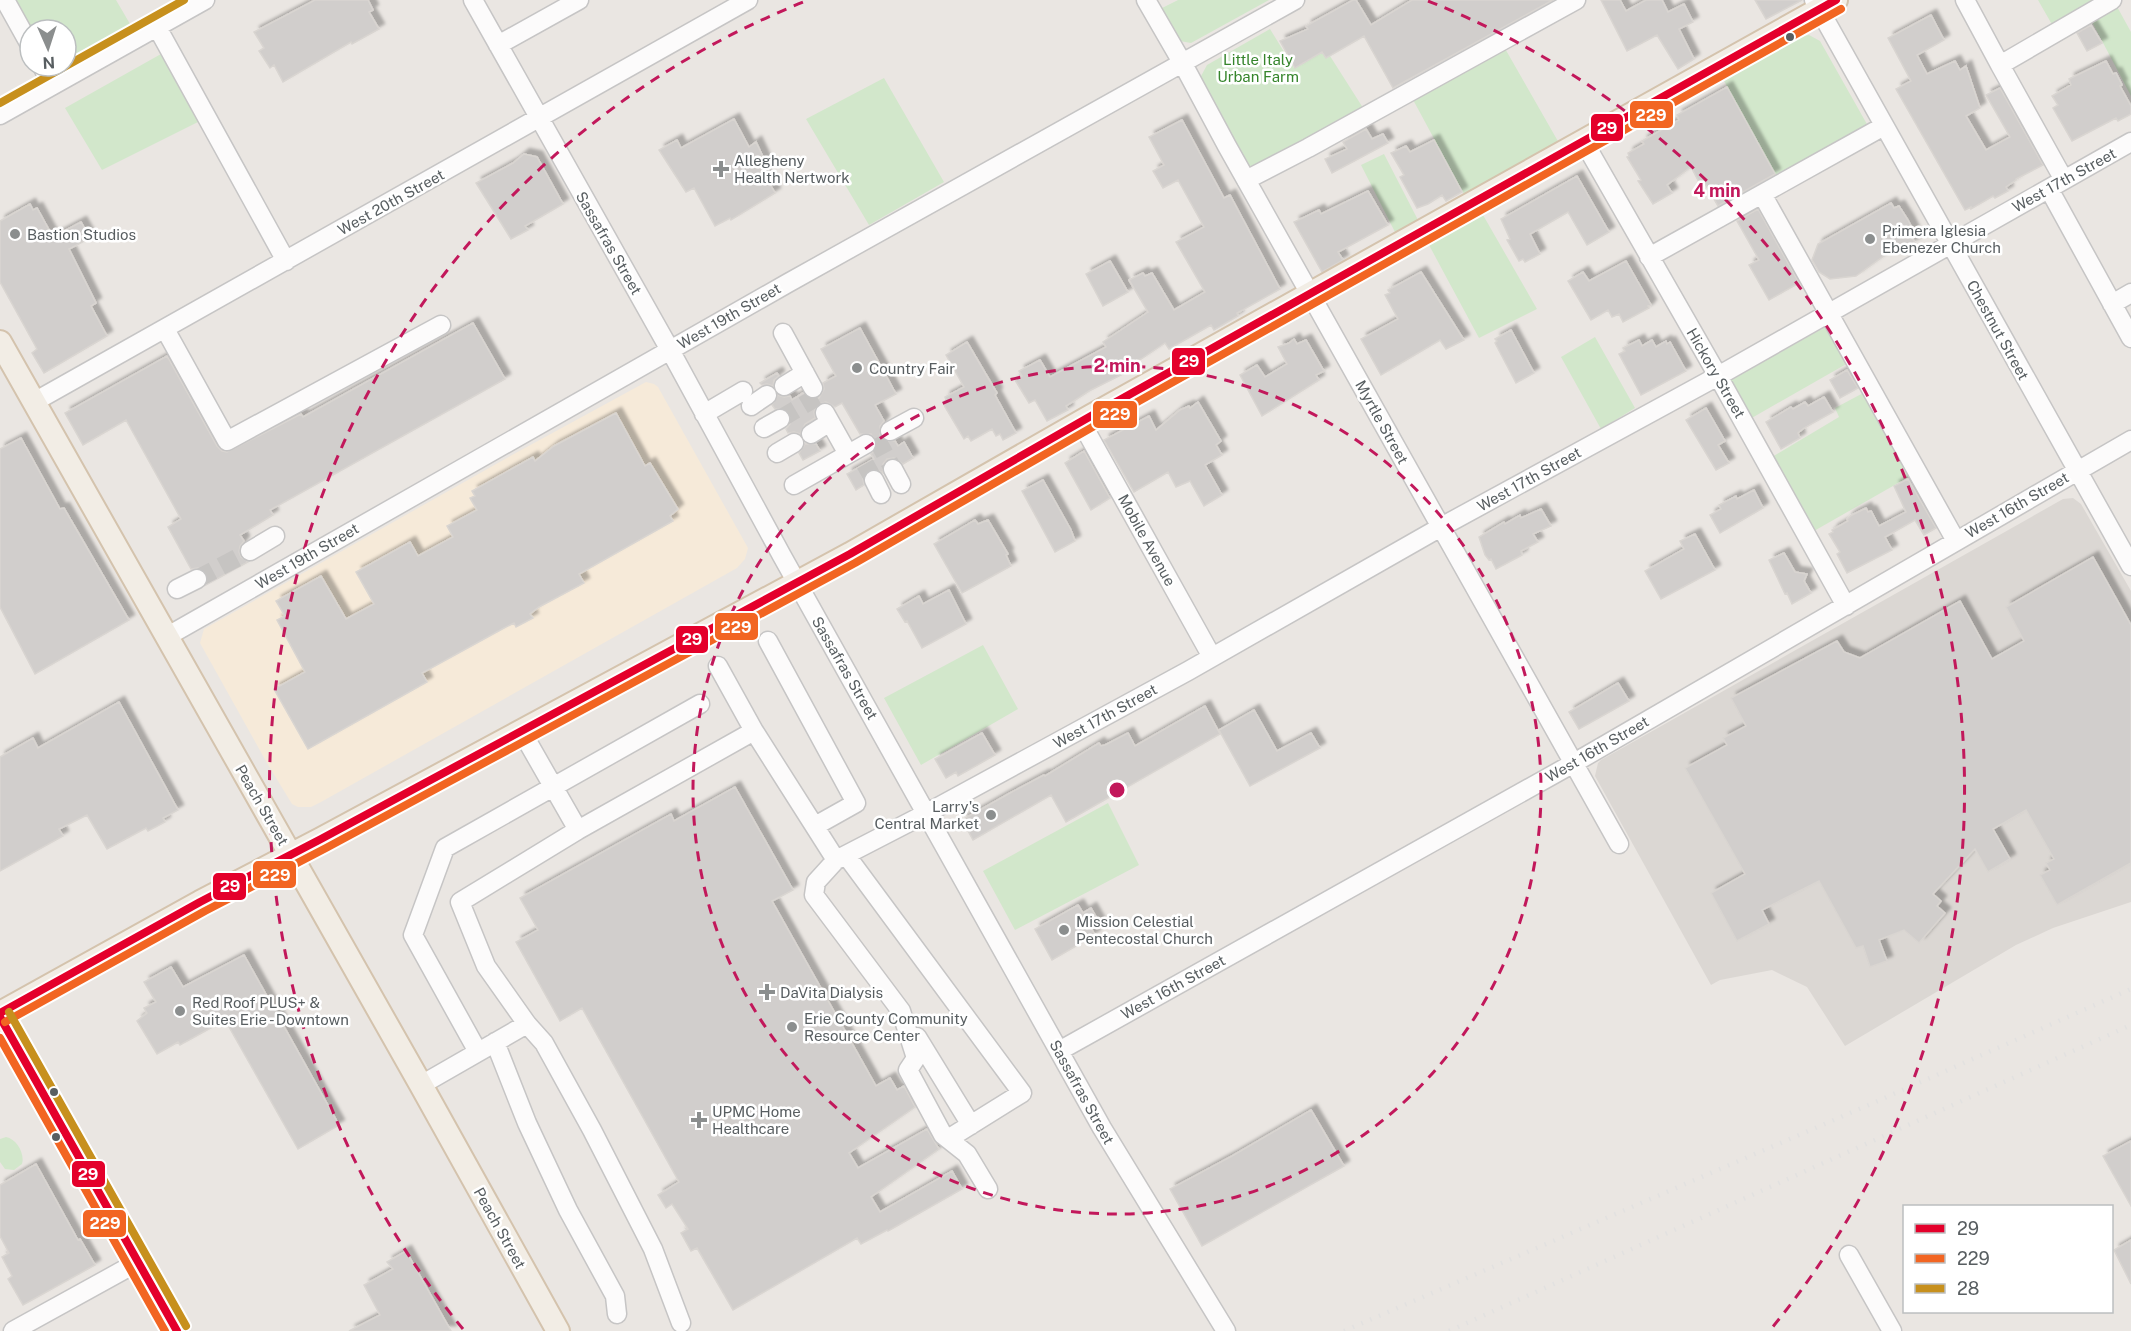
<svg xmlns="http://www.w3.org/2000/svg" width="2131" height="1331" font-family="'Public Sans',sans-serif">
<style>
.commercial{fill:#f6ead9}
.industrial{fill:#dbd7d3}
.green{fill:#d2e7cb}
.building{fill:#d1cecc;stroke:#d9d5d1;stroke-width:1.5;filter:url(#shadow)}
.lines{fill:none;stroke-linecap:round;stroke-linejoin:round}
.minor-tunnel{stroke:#c6c4c2;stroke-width:18;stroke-dasharray:18 9;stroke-linecap:butt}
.minor-casing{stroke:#c6c5c5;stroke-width:21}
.major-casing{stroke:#d4c3ad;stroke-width:26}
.minor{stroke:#fcfbfb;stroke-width:18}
.major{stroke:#f2ede5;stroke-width:22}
.rail{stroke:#e2e1e0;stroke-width:4.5;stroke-dasharray:1.5 8;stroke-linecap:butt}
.bus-1-casing{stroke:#fff;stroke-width:12}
.bus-2-casing{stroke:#fff;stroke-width:12}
.bus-3-casing{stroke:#fff;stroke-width:12}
.bus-1{stroke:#e4002b;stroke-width:8}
.bus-2{stroke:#f26522;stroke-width:8}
.bus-3{stroke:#c7901d;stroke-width:8}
.ring{fill:none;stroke:#c2185b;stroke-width:3;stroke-dasharray:10 8}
.bus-dot{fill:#585e61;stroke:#fff;stroke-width:2}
.poi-dot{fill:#8b8e8e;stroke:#fff;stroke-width:2}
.labels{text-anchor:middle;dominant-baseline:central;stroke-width:5;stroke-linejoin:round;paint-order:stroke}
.park-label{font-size:15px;fill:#36852c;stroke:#fff}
.poi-label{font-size:15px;fill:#585e61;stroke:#fff;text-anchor:start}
.street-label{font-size:15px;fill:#585e61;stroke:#fff}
.centre{fill:#c2185b;stroke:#fff;stroke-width:3}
.ring-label{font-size:18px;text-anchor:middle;font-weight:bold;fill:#c2185b;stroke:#fff;stroke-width:5;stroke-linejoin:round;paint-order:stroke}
.line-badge{stroke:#fff;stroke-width:2}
.badge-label{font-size:16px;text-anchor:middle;font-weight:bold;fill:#fff}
</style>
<defs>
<filter id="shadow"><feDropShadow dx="5.5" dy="-5.5" stdDeviation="1.5" flood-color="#0004"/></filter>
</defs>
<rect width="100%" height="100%" fill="#eae6e2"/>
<path class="commercial" d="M646,382L654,384L658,387L748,548L745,559L737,568L321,802L311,807H298L292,804L267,763L200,643L204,629L505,459Z"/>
<path class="industrial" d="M2073,498L2081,504L2131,591V902L2053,928L2016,945L1845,1046L1807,987L1772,970L1720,980L1711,985L1595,776L1598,763L1601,760L2063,499Z"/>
<path class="green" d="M8,0H116L133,29L53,74L47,66H66V30H30Z
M1178,0H1269L1191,43L1180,41L1160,9Z
M2038,0H2103L2054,28Z
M2115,3L2131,32V96L2090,18Z
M1270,29L1294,68L1322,52L1326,58L1330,56L1365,111L1250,169L1200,78L1207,65Z
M1809,35L1820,41L1868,126L1778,179L1723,79L1802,36Z
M1503,45L1559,143L1465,196L1411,96Z
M161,54L200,121L102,170L65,108Z
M884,78L944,182L869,225L806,119Z
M1384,154L1419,222L1397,236L1361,165Z
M1483,215L1537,309L1479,338L1429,245Z
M1825,327L1848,363L1750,419L1729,381Z
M1595,337L1635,408L1601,429L1561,357Z
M1867,391L1914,474L1814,531L1772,457L1839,417L1835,408Z
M983,645L1018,709L921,765L884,698Z
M1108,803L1139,865L1015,930L983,871Z
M6,1137C17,1139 25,1154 22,1164L14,1170L5,1169L0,1162V1139Z"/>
<path class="building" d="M315,0H368L373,10L369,12L379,29L352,44L351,42L283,82L274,65L270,68L259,51L264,48L254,32Z
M1353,0H1356L1371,25L1412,0H1553L1393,88L1364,36L1326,58L1322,52L1295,68L1280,41L1308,29L1306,26Z
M1601,0H1620L1626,11L1646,0H1662L1668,12L1684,4L1693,22L1679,29L1694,59L1678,69L1657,35L1627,51Z
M1755,0H1802L1766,19Z
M1931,15L1944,40L1917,55L1927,74L1955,61L1960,70L1966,66L1980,108L1966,116L1986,150L2010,137L1986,95L2000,88L2043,165L2016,179V180L2006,187L2008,191L1995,198L1993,196L1971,209V207L1965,210L1896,89L1911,81L1888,38Z
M2091,25L2102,43L2087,51L2077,33Z
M2106,61L2113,74L2116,73L2122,85L2120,86L2131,106V114L2118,121L2116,118L2072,141L2053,108L2058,105L2052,96L2071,85L2069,79Z
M1727,87L1775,174L1718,206L1704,182L1700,184L1691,167L1667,185L1672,193L1653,204L1638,181L1641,180L1627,157L1629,156L1628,153L1644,144L1642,141L1679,120L1677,115Z
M734,119L749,147L756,142L765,161L759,165L775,193L731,220L730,218L715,226L694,188L686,192L659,150L677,140L681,148Z
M1182,120L1224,198L1230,195L1280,289L1237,313L1238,316L1214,330L1211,325L1169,349L1165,343L1141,359L1126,365L1129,371L1089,391L1066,406L1068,410L1047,421L1035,400L1029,403L1015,380L1022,376L1019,371L1040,360L1050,377L1106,347L1103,342L1148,312L1129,280L1143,273L1145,276L1152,273L1174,310L1205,292L1176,242L1204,227L1178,180L1163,188L1153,171L1164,165L1149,137Z
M1366,129L1372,139L1383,134L1388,143L1332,173L1325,159L1347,149L1343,142Z
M1434,140L1462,192L1446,201L1442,195L1428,204L1417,208L1400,177L1404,175L1391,153L1406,146L1410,152Z
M524,154L537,157L563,204L525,226L528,230L511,239L476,183L513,163Z
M1577,176L1609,232L1587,245L1568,212L1530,234L1540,254L1525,262L1523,259L1519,261L1507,240L1510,239L1501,219Z
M1368,191L1388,225L1338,252L1343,260L1322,272L1294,222L1319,210L1321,214Z
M1891,203L1894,208L1899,206L1908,220L1914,232L1910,234L1915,243L1884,256L1856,276L1830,279L1819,272L1812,260L1818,244Z
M30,204L33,210L37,208L53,237L81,222L90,238L69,249L96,303L91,306L107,336L44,373L32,353L37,349L0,282V221Z
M1758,209L1799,283L1769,300L1749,265L1759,260L1737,221Z
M1110,261L1128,292L1103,306L1086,274Z
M1626,261L1651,305L1648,306L1649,308L1623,322L1619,314L1612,317L1608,310L1591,320L1568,281L1583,272L1589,281Z
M1421,272L1464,340L1446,349L1440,340L1381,375L1361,339L1398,319L1385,295L1390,293L1388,290Z
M473,323L505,379L270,510L273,515L240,535L244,541L240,546L239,552L241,557L248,562L206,585L208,579L207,573L198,568L191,569L168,527L181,519L126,420L83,445L65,413L167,356L217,446L222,451L227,452L301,414L303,417Z
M860,328L896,394L875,405L884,421L880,426V436L885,441H895L898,446L904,442L913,458L903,464L894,458L887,459L883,464V473L875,469L868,470L863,479L864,485L856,490L847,474L874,459L871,454L876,449L877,443L871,434H860L842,403L835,407L826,402L819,404L814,412L815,418L805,424L800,434L794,432L788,433L786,429L790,424V414L785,409H775L772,405L778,395L784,397L790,396L792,400L803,393L812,399L819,398L824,389L823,383L836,376L821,349Z
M1511,330L1534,373L1516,383L1495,343L1497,341L1495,339Z
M1294,339L1297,344L1306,340L1324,371L1316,375L1319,380L1262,416L1240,375L1257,365L1265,377L1287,364L1278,347L1289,343Z
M1639,340L1642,346L1652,340L1656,347L1666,341L1667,344L1670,342L1686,371L1641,395L1619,354L1625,351L1623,348Z
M967,342L997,393L995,395L1016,433L1003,440L1000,434L996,436L992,429L971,441L968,436L964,439L945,407L943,402L946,400L945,397L964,387L946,355Z
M1847,370L1858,388L1840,398L1830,380Z
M777,373L779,376L774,380L773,386L767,384L762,385L760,383Z
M1824,397L1833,412L1804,428L1798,433L1800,438L1781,449L1766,422L1791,407L1793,409L1805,402L1808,406Z
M1198,402L1221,441L1216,445L1222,455L1205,465L1222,495L1204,506L1190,481L1176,487L1168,472L1134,492L1104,440L1149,416L1156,430L1180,410L1189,406L1190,408Z
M1706,408L1725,441L1718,445L1729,463L1716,470L1686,420Z
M616,413L645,466L650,463L678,509L670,516L673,521L579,574L584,583L539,607L530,614L533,618L516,627L514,623L504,628L422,673L427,682L308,749L274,689L305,672L277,620L285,616L276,601L321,576L346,619L374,604L356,572L410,542L418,556L453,537L447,526L477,510L470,498L475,496L472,491L533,457L535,461L554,446Z
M21,438L60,509L64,508L129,620L35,674L0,607V449Z
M805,444H816L820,451L803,460L799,453Z
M1084,451L1110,498L1091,510L1065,463Z
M1908,479L1936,528L1924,535L1915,520L1885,537L1892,550L1847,573L1837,554L1840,552L1829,534L1833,532L1832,530L1848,521L1847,519L1852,515L1866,508L1868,512L1871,511L1879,526L1906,512L1894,486Z
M1043,480L1071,530L1075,541L1055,552L1022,491Z
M1754,490L1763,508L1720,533L1710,515L1721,509L1719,505L1736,496L1737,499Z
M1541,509L1551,526L1533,534L1538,542L1521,551L1522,555L1496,569L1491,559L1489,560L1485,555L1479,537L1504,522L1505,524L1520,515L1521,518Z
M975,520L978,524L988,520L1008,554L1006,555L1011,566L962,593L934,544Z
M1695,534L1715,570L1661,599L1645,571L1684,549L1680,541Z
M1784,553L1795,572L1807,574L1804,581L1811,593L1792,604L1787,593L1785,594L1769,560Z
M2093,557L2131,625V863L2057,905L2040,875L2050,870L2046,863L2054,859L2026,810L1993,829L2010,859L1988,872L1975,849L1933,894L1941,901L1937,906L1945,913L1919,943L1904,930L1879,940L1887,961L1870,967L1863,946L1856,948L1819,881L1762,910L1769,924L1737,941L1711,893L1745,874L1685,768L1727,745L1723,738L1746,726L1731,698L1837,641L1844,652L1860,658L1960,601L1992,659L2024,641L2006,607Z
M949,590L966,624L922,648L907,621L905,622L897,609L919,596L923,604Z
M1618,683L1629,701L1579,729L1569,712Z
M119,702L178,810L163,818L165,822L148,831L146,828L107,849L87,815L59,829L63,836L0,871V757L33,738L38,748Z
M1205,706L1220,734L1066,822L1051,795L973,840L962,820L1010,793L1044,775L1045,776L1099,743L1101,746L1105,745L1128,733L1135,746Z
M1254,710L1277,751L1311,733L1320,748L1250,786L1219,730Z
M982,733L995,755L958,776L956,772L946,778L935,759Z
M735,787L793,890L772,901L876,1086L890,1078L897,1090L904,1086L915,1107L849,1153L858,1168L927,1129L939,1149L871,1197L880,1212L952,1171L962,1189L888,1231L887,1230L861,1244L857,1238L733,1310L697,1248L691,1251L681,1233L688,1229L672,1204L666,1208L658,1195L679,1182L582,1008L560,1021L516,942L538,930L520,898L671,814L674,821Z
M1078,905L1083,913L1091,908L1100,924L1091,928L1095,935L1052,960L1035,929Z
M244,955L339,1125L298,1149L225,1020L180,1045L178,1042L157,1054L137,1021L147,1013L144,1008L156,1002L144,982L171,967L183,987Z
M1311,1110L1344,1166L1202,1246L1170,1189L1232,1156Z
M2131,1141V1206L2103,1156Z
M36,1164L78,1240L80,1239L95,1265L23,1305L8,1279L12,1276L2,1257L9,1253L0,1236V1185Z
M2131,1240V1284L2114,1250Z
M406,1251L451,1331H349L380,1315L364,1285L393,1269L387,1262Z"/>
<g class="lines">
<path class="minor-tunnel" d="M780,419L817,397
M876,438L893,469
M865,464L874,480
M197,579L250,551"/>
<defs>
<path id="minor" d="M5,0L30,45
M473,0L670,350L782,556L1102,1128L1226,1331
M1146,0L1183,64L1227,146L1619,844
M1814,0L2131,566
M1965,0L2000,65L2112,0
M157,27L286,261
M498,45L579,0
M2000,65L2064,180
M42,66L52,85
M0,115L205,0
M1584,142L1718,376L1846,606
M1246,180L1308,148L1576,0
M2049,189L2131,338
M1762,194L1956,541
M1649,257L1884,126
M2112,304L2131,293
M165,329L227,441L441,325
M783,333L813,388
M784,386L805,373
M34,402L748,0
M751,406L767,395
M825,413L848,454
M704,414L743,391
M1081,422L1212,657
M764,428L780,419
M890,431L914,418
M811,434L830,422
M777,453L794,443
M893,469L901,484
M874,480L881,494
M794,485L866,444
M250,551L275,536
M177,589L197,579
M166,637L788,283L1295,0
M768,641L856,803L815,826
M718,666L754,731
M578,830L754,731L836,860L927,813L1188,671L1441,527L1718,376L2131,142
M846,855L1022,1093L948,1139
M836,860L816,882L814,895L901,1011L916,1058L908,1070L943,1135L967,1154L988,1189
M527,1024L544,1043L592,1130L653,1249L681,1323
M917,1037L971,1125
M495,1042L527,1123L568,1210L615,1296L617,1314
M1059,1051L1574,763L2131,440
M478,1052L413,935L445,848L700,704
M421,1085L527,1024L486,966L460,902L578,830L522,732
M1849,1255L1892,1331
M13,1331L138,1262"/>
<path id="major" d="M0,342L421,1085L558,1331
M0,1013L200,902L321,839L850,554L1091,416L1836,0
M0,1017L177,1331"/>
</defs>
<use href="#minor" class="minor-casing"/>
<use href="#major" class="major-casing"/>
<use href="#minor" class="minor"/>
<use href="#major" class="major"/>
<path class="rail" d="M1344,1331L1871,1104L2131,989
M1449,1331L2131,1025"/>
<defs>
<path id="bus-1" d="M0,1013L200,902L321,839L850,554L1091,416L1836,0
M0,1017L177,1331"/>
<path id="bus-2" d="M5,1022L205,911L326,848L855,563L1096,425L1841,9
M0,1038L165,1331"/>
<path id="bus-3" d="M66,66L184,0
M0,103L66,66
M9,1012L186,1326"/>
</defs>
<use href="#bus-1" class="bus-1-casing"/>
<use href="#bus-2" class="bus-2-casing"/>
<use href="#bus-3" class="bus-3-casing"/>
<use href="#bus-1" class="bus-1"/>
<use href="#bus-2" class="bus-2"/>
<use href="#bus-3" class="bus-3"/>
</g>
<g class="ring">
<circle cx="1117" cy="790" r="424"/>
<path d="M463 1329A848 848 0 0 1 806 1M1428 1A848 848 0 0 1 1771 1329"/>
</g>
<g class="bus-dot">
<circle cx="1790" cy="37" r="5"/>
<circle cx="54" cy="1092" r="5"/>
<circle cx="56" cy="1137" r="5"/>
</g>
<g class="poi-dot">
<path d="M718 160h6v6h6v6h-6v6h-6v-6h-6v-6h6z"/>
<circle cx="15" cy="234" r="6"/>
<circle cx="1870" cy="239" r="6"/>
<circle cx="857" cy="368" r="6"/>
<circle cx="991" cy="815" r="6"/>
<circle cx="1064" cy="930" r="6"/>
<path d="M764 983h6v6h6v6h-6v6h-6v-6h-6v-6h6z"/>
<circle cx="180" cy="1011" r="6"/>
<circle cx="792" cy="1027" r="6"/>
<path d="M696 1111h6v6h6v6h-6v6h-6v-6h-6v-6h6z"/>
</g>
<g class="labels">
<g class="park-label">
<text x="1258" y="59">Little Italy<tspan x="1258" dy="17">Urban Farm</tspan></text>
</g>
<g class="poi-label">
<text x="734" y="160">Allegheny<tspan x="734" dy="17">Health Nertwork</tspan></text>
<text x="1882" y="230">Primera Iglesia<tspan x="1882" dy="17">Ebenezer Church</tspan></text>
<text x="27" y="234">Bastion Studios</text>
<text x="869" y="368">Country Fair</text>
<text x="979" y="806" text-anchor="end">Larry's<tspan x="979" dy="17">Central Market</tspan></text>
<text x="1076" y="921">Mission Celestial<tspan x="1076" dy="17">Pentecostal Church</tspan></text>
<text x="780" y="992">DaVita Dialysis</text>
<text x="192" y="1002">Red Roof PLUS+ &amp;<tspan x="192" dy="17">Suites Erie - Downtown</tspan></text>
<text x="804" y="1018">Erie County Community<tspan x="804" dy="17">Resource Center</tspan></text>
<text x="712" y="1111">UPMC Home<tspan x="712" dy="17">Healthcare</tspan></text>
</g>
<g class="street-label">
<text transform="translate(2064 180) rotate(-29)">West 17th Street</text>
<text transform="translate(391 202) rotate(-29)">West 20th Street</text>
<text transform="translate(609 243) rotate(60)">Sassafras Street</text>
<text transform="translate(729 316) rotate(-30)">West 19th Street</text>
<text transform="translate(1998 330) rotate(61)">Chestnut Street</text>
<text transform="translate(1716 373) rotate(60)">Hickory Street</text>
<text transform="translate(1382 422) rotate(61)">Myrtle Street</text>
<text transform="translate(1529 479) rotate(-29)">West 17th Street</text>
<text transform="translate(2017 505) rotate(-30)">West 16th Street</text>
<text transform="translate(1147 540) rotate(61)">Mobile Avenue</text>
<text transform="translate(307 556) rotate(-30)">West 19th Street</text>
<text transform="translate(845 668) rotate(60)">Sassafras Street</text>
<text transform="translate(1105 716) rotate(-29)">West 17th Street</text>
<text transform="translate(1597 749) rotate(-30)">West 16th Street</text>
<text transform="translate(262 805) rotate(60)">Peach Street</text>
<text transform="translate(1173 987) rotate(-29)">West 16th Street</text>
<text transform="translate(1082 1092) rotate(61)">Sassafras Street</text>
<text transform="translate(500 1228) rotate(61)">Peach Street</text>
</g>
</g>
<circle cx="1117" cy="790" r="9" class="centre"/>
<g class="ring-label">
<text x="1717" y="197">4 min</text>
<text x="1117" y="372">2 min</text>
</g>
<g class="line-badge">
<rect x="1629" y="100" width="45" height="29" rx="6" fill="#f26522"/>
<rect x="1590" y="113" width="34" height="29" rx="6" fill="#e4002b"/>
<rect x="1171" y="347" width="35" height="29" rx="6" fill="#e4002b"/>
<rect x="1092" y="400" width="46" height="29" rx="6" fill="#f26522"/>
<rect x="714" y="612" width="45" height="29" rx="6" fill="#f26522"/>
<rect x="675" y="625" width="34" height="29" rx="6" fill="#e4002b"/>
<rect x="252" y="860" width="45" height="29" rx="6" fill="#f26522"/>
<rect x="212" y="872" width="35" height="29" rx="6" fill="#e4002b"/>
<rect x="71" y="1160" width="35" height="28" rx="6" fill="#e4002b"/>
<rect x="82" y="1209" width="45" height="29" rx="6" fill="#f26522"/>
</g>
<g class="badge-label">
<text x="1651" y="121">229</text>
<text x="1607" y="134">29</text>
<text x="1189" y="367">29</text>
<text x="1115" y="420">229</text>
<text x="736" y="633">229</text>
<text x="692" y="645">29</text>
<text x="275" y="881">229</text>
<text x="230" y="892">29</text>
<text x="88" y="1180">29</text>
<text x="105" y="1229">229</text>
</g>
<rect x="1903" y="1205" width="210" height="108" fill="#ffffff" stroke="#bcbfc0" stroke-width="1.5"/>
<rect x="1915" y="1224" width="30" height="9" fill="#e4002b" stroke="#bcbfc0" stroke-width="1.5"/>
<text x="1957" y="1235" font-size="18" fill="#585e61">29</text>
<rect x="1915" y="1254" width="30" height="9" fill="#f26522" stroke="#bcbfc0" stroke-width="1.5"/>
<text x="1957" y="1265" font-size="18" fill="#585e61">229</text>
<rect x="1915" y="1284" width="30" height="9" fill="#c7901d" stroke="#bcbfc0" stroke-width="1.5"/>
<text x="1957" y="1295" font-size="18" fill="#585e61">28</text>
<g transform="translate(48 48) rotate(177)"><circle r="28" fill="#ffffff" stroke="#bcbfc0" stroke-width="1.5"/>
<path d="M0-4.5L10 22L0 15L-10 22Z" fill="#8b8e8e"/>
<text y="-9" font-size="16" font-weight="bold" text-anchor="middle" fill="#585e61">N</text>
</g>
</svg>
